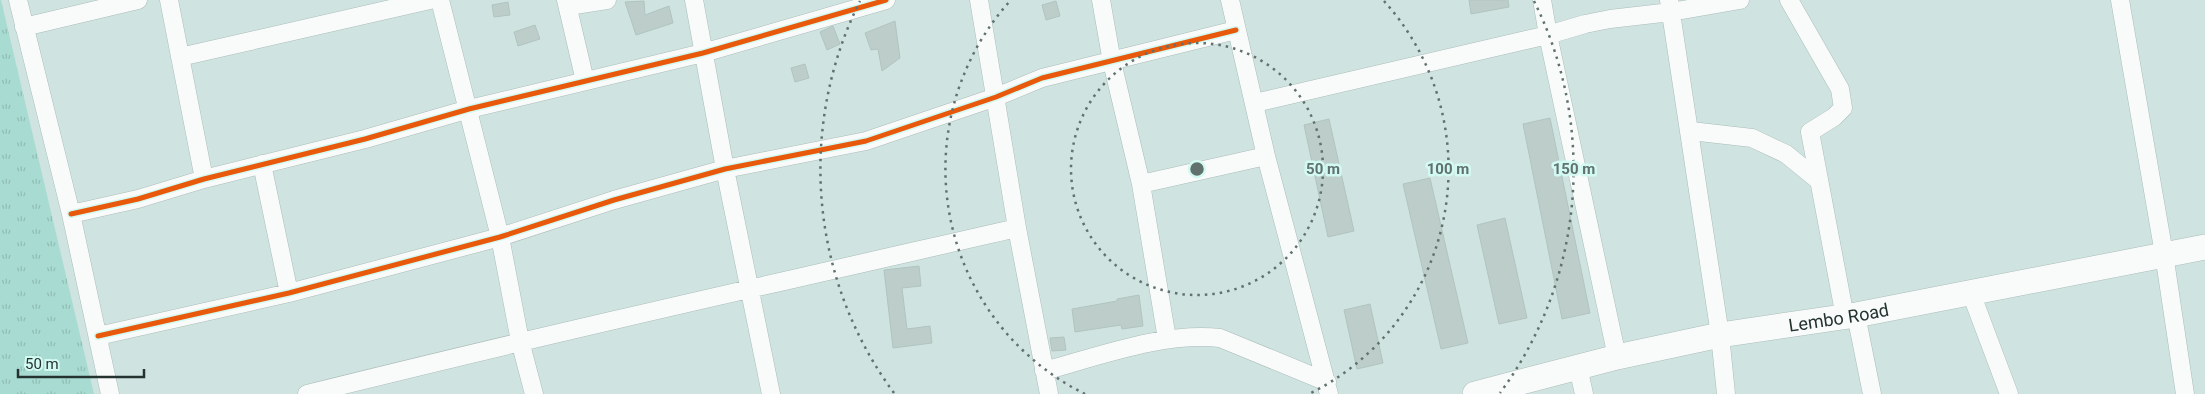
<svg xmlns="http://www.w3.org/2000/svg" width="2205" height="394" font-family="Roboto,sans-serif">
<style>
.grass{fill:url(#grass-tufts)}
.building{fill:#bccdca;stroke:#b2c4c0}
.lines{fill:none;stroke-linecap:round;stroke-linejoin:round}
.street-casing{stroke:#abbcb9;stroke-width:19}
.secondary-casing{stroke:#abbcb9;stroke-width:26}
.street{stroke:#f8fbfa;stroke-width:18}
.secondary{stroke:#f8fbfa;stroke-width:25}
.cycleway-casing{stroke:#d3faf2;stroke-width:8}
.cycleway{stroke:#e8590c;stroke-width:5}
.ring{fill:none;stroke:#60716e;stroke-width:2.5;stroke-dasharray:2.5 5}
.labels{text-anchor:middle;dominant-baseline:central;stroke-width:5;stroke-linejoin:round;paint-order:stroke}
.street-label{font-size:18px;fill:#243330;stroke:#d3faf2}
.centre{fill:#60716e;stroke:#d3faf2;stroke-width:2.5}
.ring-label{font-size:15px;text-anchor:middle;font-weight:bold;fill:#60716e;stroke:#d3faf2;stroke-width:5;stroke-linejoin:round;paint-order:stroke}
</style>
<defs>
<pattern id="grass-tufts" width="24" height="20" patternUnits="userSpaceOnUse" patternTransform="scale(1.25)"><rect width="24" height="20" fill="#a8dcd3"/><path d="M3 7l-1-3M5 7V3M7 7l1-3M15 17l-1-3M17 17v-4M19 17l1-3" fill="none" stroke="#90bdb5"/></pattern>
</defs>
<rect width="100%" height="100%" fill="#cfe4e0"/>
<path class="grass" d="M0,0H1L94,394H0Z"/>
<path class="building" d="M1469,0H1508L1509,7L1471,14Z
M644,1L645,15L669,6L673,23L636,35L625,2Z
M1056,1L1060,16L1046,20L1042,5Z
M508,2L510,15L494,17L492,5Z
M895,21L900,58L882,71L878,49L871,50L865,33Z
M535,25L540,39L518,46L514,32Z
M833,26L840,44L827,50L820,32Z
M805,64L809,78L795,82L791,68Z
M1550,118L1590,313L1562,319L1523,124Z
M1329,119L1354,231L1328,237L1304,125Z
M1430,178L1468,343L1441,349L1403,184Z
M1505,218L1527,318L1499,324L1477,225Z
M919,266L921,286L902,288L907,329L930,326L932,343L893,348L884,270Z
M1139,295L1143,326L1122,329L1121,325L1075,332L1072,309L1117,301V299Z
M1370,304L1383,363L1357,369L1344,310Z
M1064,337L1066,350L1052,351L1050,338Z"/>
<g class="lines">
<defs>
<path id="street" d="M18,0L71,214L110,394
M169,0L204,179
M440,0L500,237L520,341L534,394
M566,0L585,81
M694,0L725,169L771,394
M979,0L1017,228L1049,394
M1101,0L1112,62L1141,184L1167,339
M1230,0L1266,156L1329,394
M1542,0L1548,35L1617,357
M1669,0L1720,335L1726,394
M1789,0L1840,89L1843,108L1834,117L1810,132L1845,317
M2120,0L2164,254L2185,394
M568,6L607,0
M24,27L138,0
M180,57L430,0
M1255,103L1548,35L1585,24L1610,19L1671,12L1740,0
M1691,131L1752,138L1786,154L1818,180
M262,164L289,293
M1141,184L1266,156
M71,214L138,199L204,179L365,139L469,109L703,53L886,0
M1971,293L2009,394
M1856,315L1872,394
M98,336L289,293L500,237L614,200L725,169L866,141L996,97L1042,78L1236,30
M1578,367L1584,394
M1044,371C1100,356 1163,332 1220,338L1327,382
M307,394C543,335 780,282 1017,228"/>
<g id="secondary">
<path id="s1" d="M1475,394L1617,357L1720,335L1856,315L2205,247"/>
</g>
</defs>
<use href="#street" class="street-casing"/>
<use href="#secondary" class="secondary-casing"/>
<use href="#street" class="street"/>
<use href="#secondary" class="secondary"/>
<defs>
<path id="cycleway" d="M71,214L138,199L204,179L365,139L469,109L703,53L886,0
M98,336L289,293L500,237L614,200L725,169L866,141L996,97L1042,78L1236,30"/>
</defs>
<use href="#cycleway" class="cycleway-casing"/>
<use href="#cycleway" class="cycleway"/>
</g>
<g class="ring">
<circle cx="1197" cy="169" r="126"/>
<path d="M1085 394A251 251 0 0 1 1010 1M1384 1A251 251 0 0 1 1309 394"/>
<path d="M894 393A377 377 0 0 1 860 1M1534 1A377 377 0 0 1 1500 393"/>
</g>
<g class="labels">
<g class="street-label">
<text stroke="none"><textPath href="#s1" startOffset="372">Lembo Road</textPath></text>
</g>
</g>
<circle cx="1197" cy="169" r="8" class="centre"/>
<g class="ring-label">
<text x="1323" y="174">50 m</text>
<text x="1448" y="174">100 m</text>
<text x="1574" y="174">150 m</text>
</g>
<path d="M18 369v8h126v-8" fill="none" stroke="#243330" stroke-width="2.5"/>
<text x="25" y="369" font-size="15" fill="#243330" stroke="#d3faf2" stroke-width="4" paint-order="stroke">50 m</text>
</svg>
